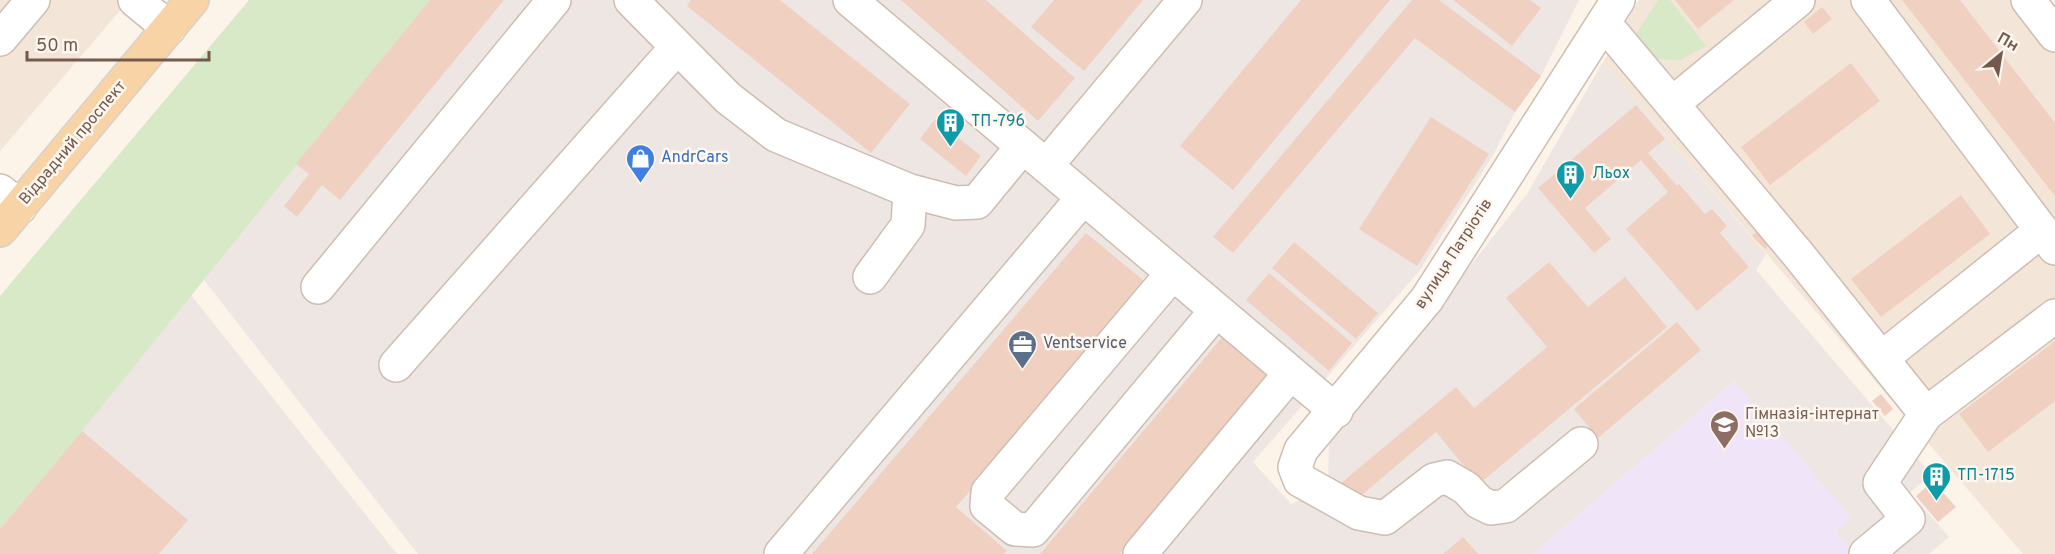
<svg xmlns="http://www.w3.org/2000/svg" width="2055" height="554" font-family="Overpass,sans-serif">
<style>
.residential{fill:#f3e5d7}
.industrial{fill:#ede6e2}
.education{fill:#f0e5f8}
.green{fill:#d7e9c7}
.building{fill:#f0d1c1}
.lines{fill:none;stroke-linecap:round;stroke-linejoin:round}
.minor-casing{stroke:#cfbdb1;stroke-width:36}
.major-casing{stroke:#d8d1cd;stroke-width:36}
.minor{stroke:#fff;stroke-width:33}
.major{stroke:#f7d3a5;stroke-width:33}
.labels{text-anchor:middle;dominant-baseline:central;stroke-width:5;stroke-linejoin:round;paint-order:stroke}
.culture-label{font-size:16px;fill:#0d838f;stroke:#fef7ef;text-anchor:start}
.street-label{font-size:16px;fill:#75594d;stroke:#fef7ef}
.shop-label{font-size:16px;fill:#366cbe;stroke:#fef7ef;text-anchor:start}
.service-label{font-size:16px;fill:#4e5e75;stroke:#fef7ef;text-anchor:start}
.education-label{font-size:16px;fill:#785e54;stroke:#fef7ef;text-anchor:start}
</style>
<rect width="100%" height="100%" fill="#fcf3e9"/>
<path class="residential" d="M0,0H129L0,151Z
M1639,0H2014L2055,52V554H2023L1603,62Z"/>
<path class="industrial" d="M430,0H1579L1541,76L1515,112L1493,155L1420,270L1253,462L1291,504L1328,487L1329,444L1527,194L1603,62L1766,254L1756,270L1931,474L1910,493L1949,537L1929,554H1854L1835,532L1851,518L1734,381L1533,554H418L204,280Z
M191,295L397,554H0L82,431Z"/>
<path class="education" d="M1734,381L1852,518L1835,532L1854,554H1533Z"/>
<path class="green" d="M249,0H430L82,431L0,529V296Z
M1658,0H1670L1706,46L1680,60L1656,59L1636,34Z"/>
<path class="building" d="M430,0H504L340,200L322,185L297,217L284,206L309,174L296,164Z
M691,0H780L910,104L871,153L687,6Z
M901,0H986L1075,78L1038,121Z
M1054,0H1143L1084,71L1031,27Z
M1301,0H1390L1233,190L1180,146Z
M1412,0H1439L1541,76L1515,112L1415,38L1233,253L1213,237Z
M1453,0H1530L1541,8L1512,46Z
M1675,0H1734L1698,29Z
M1902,0H1960L2055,123V196Z
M1822,7L1832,19L1813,34L1804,22Z
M1851,63L1880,101L1770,185L1741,147Z
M1636,105L1665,139L1648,153L1677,186L1679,184L1705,214L1712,209L1727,226L1720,233L1749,267L1697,311L1626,229L1668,192L1641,160L1585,208L1611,239L1594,253L1538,188Z
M1431,117L1489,154L1417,266L1359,229Z
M935,119L981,156L966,176L920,139Z
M1961,195L1990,234L1881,317L1851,279Z
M1760,229L1772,242L1765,249L1752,236Z
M1086,233L1149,285L956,507L1007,551L1004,554H812Z
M1294,242L1378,313L1356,339L1272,268Z
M1549,262L1588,307L1625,277L1667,327L1479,484L1436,432L1356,500L1341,483L1456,387L1474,408L1547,347L1506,298Z
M1269,273L1352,343L1329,371L1246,300Z
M1677,322L1701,350L1598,438L1574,409Z
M1224,335L1271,375L1120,554H1040Z
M2055,341V401L1988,452L1959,414Z
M1881,394L1893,409L1885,416L1872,401Z
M82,431L188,520L159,554H0V529Z
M1933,481L1956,507L1938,522L1916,496Z
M1463,537L1478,554H1443Z"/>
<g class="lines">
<defs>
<path id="minor" d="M135,0L169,28
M631,0L728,98L776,135L910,191L956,203L977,202L1023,146
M850,0L1336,411
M1868,0L2055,248
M2028,0L2055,35
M1604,23L1797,253L1926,414
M0,39L33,0
M1672,104L1798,0
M1046,166L1185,0
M0,191L20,207
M1172,274L988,492L987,506L1015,529L1033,530L1216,311
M870,277L908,225L910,191
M318,287L554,0
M1882,358L2042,230
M396,365L677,47
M1581,444L1506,506L1491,508L1479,502L1466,488L1447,477L1434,480L1385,518L1359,513L1300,480L1295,467L1301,450L1427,299L1618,0
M781,554L1083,198
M1140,554L1290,374
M1866,554L1908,519L1880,483L1926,414L2055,316"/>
<path id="major" d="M0,230L192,0"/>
</defs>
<use href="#minor" class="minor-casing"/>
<use href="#major" class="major-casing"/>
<use href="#minor" class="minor"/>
<use href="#major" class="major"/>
</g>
<defs>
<symbol id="building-pin" viewBox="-11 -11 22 30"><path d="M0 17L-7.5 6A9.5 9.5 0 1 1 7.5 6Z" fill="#0f9aa8" stroke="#fef7ef"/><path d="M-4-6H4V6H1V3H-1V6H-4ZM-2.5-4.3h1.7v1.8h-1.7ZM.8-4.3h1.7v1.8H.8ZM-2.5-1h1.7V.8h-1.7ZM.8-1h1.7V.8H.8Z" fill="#fff"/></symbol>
<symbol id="shop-pin" viewBox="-11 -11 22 30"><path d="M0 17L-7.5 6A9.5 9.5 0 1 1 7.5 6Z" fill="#3f7fe0" stroke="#fef7ef"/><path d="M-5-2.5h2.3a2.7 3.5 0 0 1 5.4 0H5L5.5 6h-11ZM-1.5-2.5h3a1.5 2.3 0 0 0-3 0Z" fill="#fff"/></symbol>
<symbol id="office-pin" viewBox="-11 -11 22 30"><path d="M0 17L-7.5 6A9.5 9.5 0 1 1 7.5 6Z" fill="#5c6f8a" stroke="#fef7ef"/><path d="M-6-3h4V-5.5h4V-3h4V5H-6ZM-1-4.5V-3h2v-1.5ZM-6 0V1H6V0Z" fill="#fff"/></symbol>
<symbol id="school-pin" viewBox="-11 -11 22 30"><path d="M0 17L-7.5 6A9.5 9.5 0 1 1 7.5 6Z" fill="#8d6e63" stroke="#fef7ef"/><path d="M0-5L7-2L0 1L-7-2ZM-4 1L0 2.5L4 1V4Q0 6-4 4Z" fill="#fff"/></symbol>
</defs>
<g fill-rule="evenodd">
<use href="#building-pin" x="934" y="106" width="33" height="45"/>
<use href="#shop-pin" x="624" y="142" width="33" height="45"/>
<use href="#building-pin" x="1554" y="158" width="33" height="45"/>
<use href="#office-pin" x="1006" y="328" width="33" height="45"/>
<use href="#school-pin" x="1708" y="408" width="33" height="45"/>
<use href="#building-pin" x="1920" y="460" width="33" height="45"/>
</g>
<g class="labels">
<g class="culture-label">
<text x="971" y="122">ТП-796</text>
<text x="1592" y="174">Льох</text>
<text x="1957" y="476">ТП-1715</text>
</g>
<g class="street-label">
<text transform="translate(73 143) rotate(-50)">Відрадний проспект</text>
<text transform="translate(1454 254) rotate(-57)">вулиця Патріотів</text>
</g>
<g class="shop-label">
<text x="661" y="158">AndrCars</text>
</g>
<g class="service-label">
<text x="1043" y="344">Ventservice</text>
</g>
<g class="education-label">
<text x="1745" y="415">Гімназія-інтернат<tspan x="1745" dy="18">№13</tspan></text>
</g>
</g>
<g transform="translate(2001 54) rotate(30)" stroke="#fef7ef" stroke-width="4.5" paint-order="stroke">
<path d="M0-4.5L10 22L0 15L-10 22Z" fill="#75594d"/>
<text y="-9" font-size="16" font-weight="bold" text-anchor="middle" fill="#75594d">Пн</text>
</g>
<path d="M27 51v9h182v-9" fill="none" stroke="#75594d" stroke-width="3"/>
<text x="36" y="51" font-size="18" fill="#75594d" stroke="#fef7ef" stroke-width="4.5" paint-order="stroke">50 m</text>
</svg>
